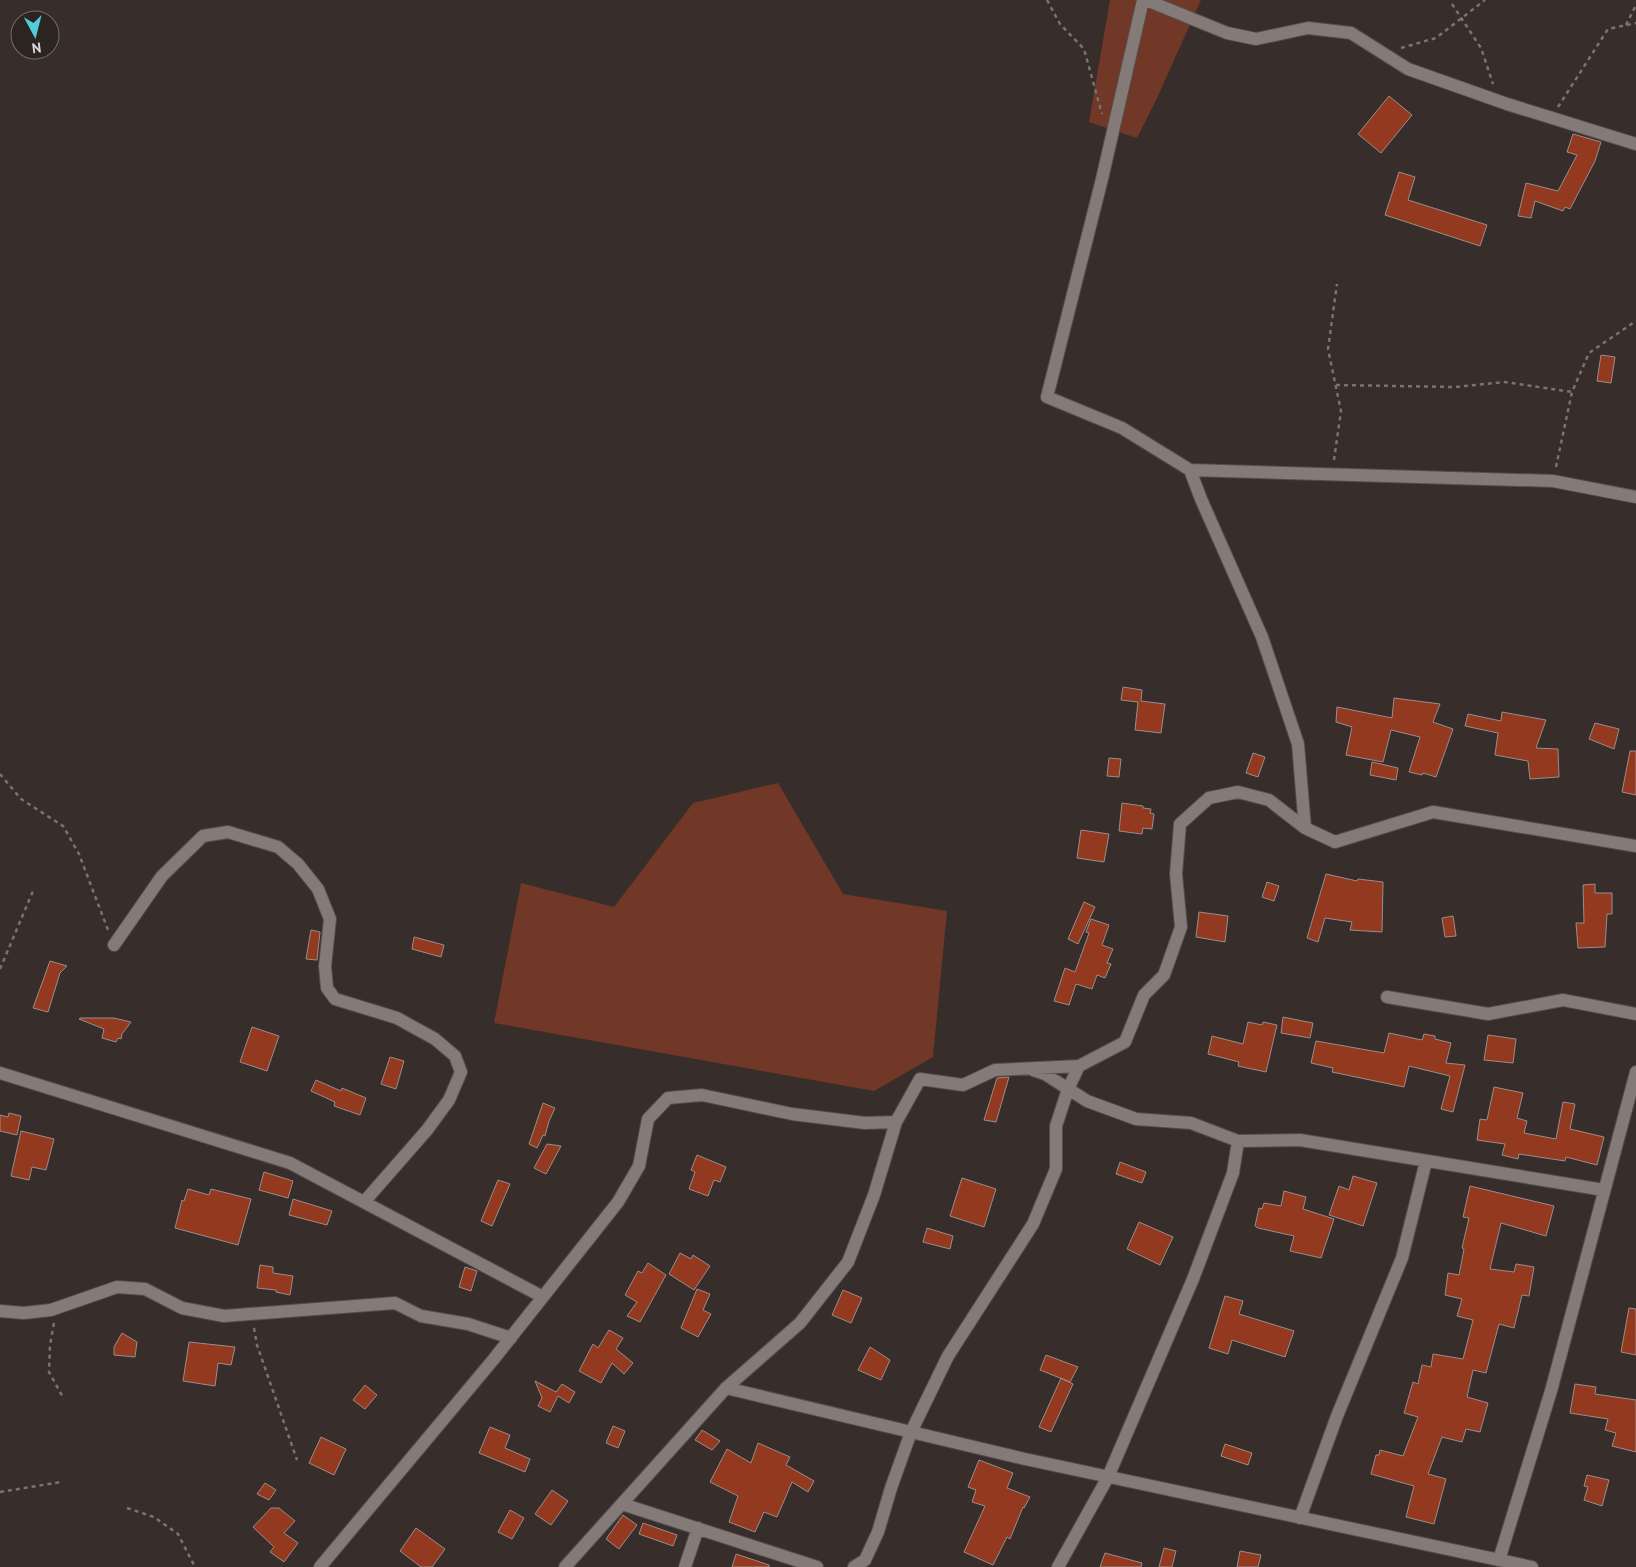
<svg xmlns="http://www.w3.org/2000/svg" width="1636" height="1567" font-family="'PT Sans',sans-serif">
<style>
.green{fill:#713727}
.building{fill:#92391f;stroke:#998e8b}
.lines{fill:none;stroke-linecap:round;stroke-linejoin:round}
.minor-casing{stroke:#544d4b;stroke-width:14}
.tertiary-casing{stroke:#544d4b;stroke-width:14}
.path{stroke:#7b7370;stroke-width:2.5;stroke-dasharray:4 4;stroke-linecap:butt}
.minor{stroke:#847a77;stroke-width:12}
.tertiary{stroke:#847a77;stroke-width:12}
</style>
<rect width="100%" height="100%" fill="#372e2b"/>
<path class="green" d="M1110,0H1201L1157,98L1137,138L1089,122Z
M778,783L843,894L947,911L933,1057L874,1091L494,1023L521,883L614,907L693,803Z"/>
<path class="building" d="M1389,96L1412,115L1381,153L1358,134Z
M1573,134L1601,142L1595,161L1570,209L1565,207L1563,211L1535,201L1531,218L1518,216L1526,183L1558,191L1577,155L1567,152Z
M1399,172L1415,177L1408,200L1487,225L1480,246L1385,215Z
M1601,355L1615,357L1611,383L1597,381Z
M1123,687L1142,690L1141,701L1165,704L1161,733L1135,730L1138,702L1121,700Z
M1394,698L1440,704L1433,722L1453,729L1436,777L1423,773L1422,775L1409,772L1420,737L1391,730L1383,762L1346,755L1352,727L1336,722L1337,707L1392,718Z
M1502,712L1546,720L1536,748L1558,749L1559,777L1530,779L1528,761L1495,755L1498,733L1465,726L1468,714L1501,721Z
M1595,723L1619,729L1614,749L1589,739Z
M1630,751H1636V795L1622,792Z
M1253,753L1265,757L1258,777L1246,773Z
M1109,758L1121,759L1119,777L1107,776Z
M1372,762L1398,768L1396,780L1370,775Z
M1122,803L1143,806V808L1151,809L1150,813L1154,814L1152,829L1143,828L1142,834L1119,831Z
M1081,830L1109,834L1104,862L1077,858Z
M1326,874L1357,881L1358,879L1383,882L1382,932L1350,930L1352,922L1325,918L1318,942L1307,938Z
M1267,882L1279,886L1274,901L1262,897Z
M1595,884V893H1612V914H1607L1605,947L1578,948L1576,923H1584L1583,885Z
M1084,902L1095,907L1078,944L1068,939Z
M1199,912L1228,916L1225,942L1196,937Z
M1453,916L1456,936L1445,937L1442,918Z
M1091,919L1109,925L1102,945L1113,949L1107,963L1111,964L1105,978L1097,975L1092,989L1076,984L1069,1005L1054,1001L1065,968L1075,972L1089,933L1086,932Z
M311,930L320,932L317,960L306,959Z
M414,937L444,945L441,957L412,949Z
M50,961L67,966L60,973L48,1012L33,1008Z
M1283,1017L1313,1023L1310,1038L1281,1033Z
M80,1018H114L131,1022L122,1034L121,1039L118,1038L116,1042L102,1038L104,1029L79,1019Z
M1248,1022L1262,1025L1263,1022L1277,1025L1266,1072L1238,1066L1239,1062L1208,1054L1212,1036L1243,1044Z
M252,1027L279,1036L267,1071L240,1062Z
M1389,1033L1422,1040L1424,1034L1435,1036V1039L1451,1043L1446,1063L1465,1065L1453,1112L1441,1109L1450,1076L1409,1066L1404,1087L1332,1072L1333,1068L1311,1063L1316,1041L1384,1053Z
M1488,1035L1516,1039L1513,1063L1484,1060Z
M390,1057L404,1061L396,1089L381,1084Z
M1009,1077L996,1122L984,1120L997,1078Z
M316,1080L341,1091L342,1088L366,1098L360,1115L334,1106L335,1102L311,1091Z
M1494,1087L1523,1093L1517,1118L1527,1121L1524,1133L1556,1139L1563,1102L1575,1104L1570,1129L1604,1137L1597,1165L1566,1157L1565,1161L1519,1154L1518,1159L1502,1155L1505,1144L1477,1140L1480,1119L1487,1120Z
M543,1103L555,1108L549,1121L545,1136L543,1135L537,1148L529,1144Z
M9,1113L21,1116L17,1135L0,1131V1115L8,1117Z
M21,1131L54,1139L46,1170L32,1167L29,1180L11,1176Z
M547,1144L561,1146L546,1174L534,1168Z
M697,1155L726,1167L720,1182L714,1180L708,1196L689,1189L695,1172L691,1170Z
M1120,1162L1146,1172L1142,1183L1116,1174Z
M264,1172L293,1181L288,1198L259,1190Z
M1353,1176L1377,1183L1363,1226L1329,1215L1339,1186L1349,1190Z
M962,1178L996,1189L984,1227L950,1216Z
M498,1180L510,1184L492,1226L481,1221Z
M1470,1186L1554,1206L1546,1236L1501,1223L1490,1269L1514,1272L1516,1264L1534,1267L1529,1296L1522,1295L1514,1328L1499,1324L1486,1373L1473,1370L1467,1397L1488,1403L1480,1432L1466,1429L1462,1442L1442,1437L1428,1474L1446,1479L1434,1524L1406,1517L1414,1486L1371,1474L1376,1455H1379L1380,1450L1403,1456L1418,1417L1404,1413L1413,1382L1418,1384L1422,1365L1431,1367L1433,1354L1463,1359L1473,1320L1457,1316L1462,1299L1445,1295L1448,1273L1459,1275L1464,1249L1462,1248L1469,1218L1463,1217Z
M188,1189L209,1195L211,1189L251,1199L238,1245L175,1228L182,1200L184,1201Z
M1284,1191L1306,1197L1303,1209L1334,1219L1321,1258L1290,1251L1294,1236L1258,1228L1255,1226L1259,1208L1262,1209L1264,1203L1281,1206Z
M293,1199L332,1211L327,1225L289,1215Z
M1139,1222L1173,1237L1160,1265L1127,1249Z
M927,1228L953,1236L950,1249L923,1242Z
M680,1253L691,1259L693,1255L710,1266L694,1290L669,1274Z
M648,1263L666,1275L640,1322L627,1316L637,1302L625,1295L638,1271L642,1273Z
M260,1265L273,1267V1273L293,1276L290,1295L276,1292V1290L257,1288Z
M465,1267L477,1271L471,1291L459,1287Z
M697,1289L710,1294L703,1310L711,1314L698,1337L681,1328Z
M843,1290L862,1298L851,1323L832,1315Z
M1225,1296L1243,1301L1239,1314L1294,1331L1285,1357L1232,1340L1228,1354L1209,1348Z
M1629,1308L1636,1309V1355L1621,1352Z
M609,1330L623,1338L616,1349L633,1363L624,1374L612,1363L601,1383L579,1371L593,1344L598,1348Z
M122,1333L137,1342L135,1357L114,1355V1347Z
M189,1342L235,1347L231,1365L218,1363L215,1386L183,1381Z
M870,1347L890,1360L881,1380L858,1370Z
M1046,1355L1078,1367L1070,1382L1040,1370Z
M1061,1378L1073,1384L1051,1432L1039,1427Z
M535,1381L556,1392L562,1384L575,1392L569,1403L558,1396L550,1412L538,1406L542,1398Z
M1575,1384L1596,1387L1595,1394L1636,1400V1452L1612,1446L1616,1433L1605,1430L1608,1419L1570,1413Z
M365,1385L377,1395L365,1409L353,1400Z
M613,1426L625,1431L618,1448L606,1443Z
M490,1427L510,1435L505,1448L530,1459L525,1472L479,1453Z
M702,1430L720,1441L712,1450L695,1440Z
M321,1437L346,1449L334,1475L309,1463Z
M758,1443L790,1457L786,1465L814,1481L808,1492L792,1482L777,1517L764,1512L755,1532L729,1522L738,1496L710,1482L727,1449L751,1463Z
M1225,1444L1252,1453L1248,1465L1221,1456Z
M979,1460L1013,1473L1007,1488L1030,1497L1024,1508L1023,1507L1010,1539L1007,1537L993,1565L964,1552L985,1506L972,1502L976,1490L968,1487Z
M1587,1475L1609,1480L1602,1506L1584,1500L1588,1487L1584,1486Z
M265,1483L276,1490L269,1500L257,1494Z
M552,1490L568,1501L551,1525L535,1514Z
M271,1508H279L295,1521L284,1533L298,1543L284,1562L270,1552L274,1547L253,1527Z
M510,1510L524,1518L512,1539L498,1532Z
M623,1515L637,1525L619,1549L606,1539Z
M643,1523L677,1535L673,1546L639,1534Z
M416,1528L445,1549L432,1567H421L400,1551Z
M1164,1548L1176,1551L1172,1567H1159Z
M1240,1551L1261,1555L1258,1567H1237Z
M1105,1553L1142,1563L1141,1567H1100Z
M736,1554L769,1565V1567H732Z"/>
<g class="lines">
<defs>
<path id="minor" d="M1143,0L1102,179L1047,397L1122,428L1190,470L1201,499L1262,637L1298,744L1305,828
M1146,0L1227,33L1256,39L1308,28L1351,33L1408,69L1507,104L1636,144
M1190,470L1553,481L1636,497
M114,945L162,876L203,836L228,832L278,847L298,864L318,889L330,919L325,966L327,988L335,999L397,1018L435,1039L455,1056L461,1072L449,1100L427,1130L364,1202
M1387,997L1488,1014L1563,1000L1636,1014
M1033,1070L1045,1074L1087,1101L1136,1119L1191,1123L1238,1141L1300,1140L1604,1190
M0,1073L290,1163L543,1297
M0,1311L24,1313L51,1310L117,1287L145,1289L182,1308L224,1316L395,1303L421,1316L468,1324L511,1338
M726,1388L800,1323L848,1262L874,1195L896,1122
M622,1504L817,1567
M1300,1518L1337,1416L1402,1258L1426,1161
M1499,1560L1551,1391L1636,1072
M320,1567L493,1360L618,1202L639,1166L648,1119L668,1098L702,1095L792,1114L865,1123L896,1122L920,1079L963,1085L995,1070L1079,1066L1125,1042L1144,995L1164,975L1181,927L1176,874L1180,824L1209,798L1238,792L1269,800L1305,828L1335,842L1433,812L1636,846
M685,1567L698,1528
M854,1567L865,1560L878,1532L891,1488L911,1432L948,1356L1033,1224L1056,1169V1126L1068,1089L1079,1066
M1058,1567L1108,1477L1193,1279L1233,1173L1238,1141"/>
<path id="tertiary" d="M565,1567L726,1388L1025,1459L1532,1567"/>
</defs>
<use href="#minor" class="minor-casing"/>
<use href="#tertiary" class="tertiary-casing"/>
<path class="path" d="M1047,0L1060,24L1084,49L1102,114
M1452,4L1481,48L1493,84
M1626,25L1636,5
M1401,48L1436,38L1485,0
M1558,107L1608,29L1636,23
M1336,385L1455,387L1505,382L1572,392
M1334,460L1341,411L1328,349L1337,284
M1556,467L1572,392L1589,353L1636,321
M0,774L21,799L63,826L79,854L108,930
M0,969L33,891
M54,1323L50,1345L49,1372L64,1399
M254,1328L257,1345L297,1460
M0,1492L61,1482
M127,1508L154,1517L178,1534L195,1567"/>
<use href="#minor" class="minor"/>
<use href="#tertiary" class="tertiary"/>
</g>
<g transform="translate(35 35) rotate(173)"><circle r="24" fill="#2c2421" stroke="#746d6a"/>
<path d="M0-4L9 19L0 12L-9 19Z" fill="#53cbdb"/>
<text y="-8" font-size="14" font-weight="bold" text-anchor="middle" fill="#e0dad8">N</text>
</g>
</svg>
